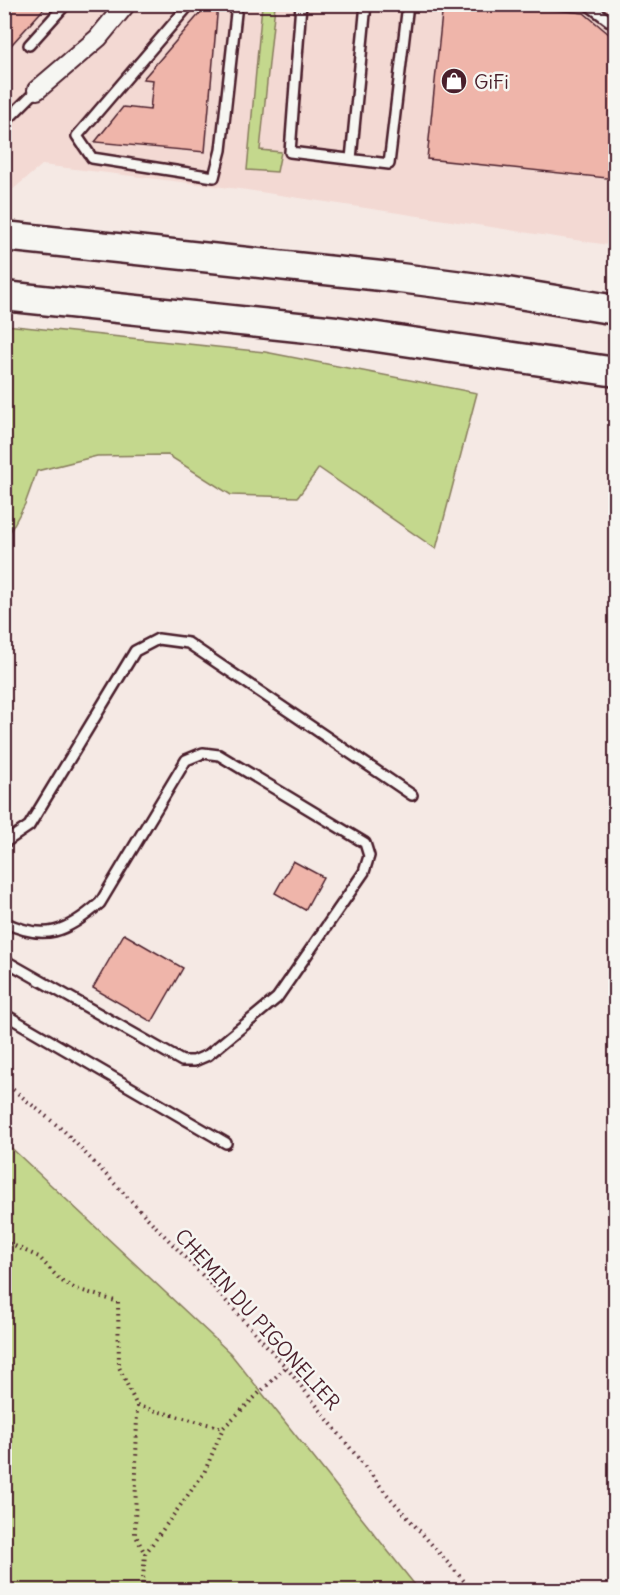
<svg xmlns="http://www.w3.org/2000/svg" width="620" height="1595" font-family="Delius,sans-serif">
<style>
.built{fill:#f3d9d3}
.green{fill:#c4d88d;stroke:#877c5c;stroke-width:1.5}
.building{fill:#efb5aa;stroke:#4a1f2b;stroke-width:1.5}
.lines{fill:none;stroke-linecap:round;stroke-linejoin:round}
.service-casing{stroke:#4a1f2b;stroke-width:14}
.minor-casing{stroke:#4a1f2b;stroke-width:22}
.primary-casing{stroke:#4a1f2b;stroke-width:33}
.path{stroke:#4a1f2b;stroke-width:4;stroke-dasharray:1.5 4.5;stroke-linecap:butt}
.service{stroke:#f6f6f2;stroke-width:9}
.minor{stroke:#f6f6f2;stroke-width:18}
.primary{stroke:#f6f6f2;stroke-width:28}
.labels{text-anchor:middle;dominant-baseline:central;stroke-width:5;stroke-linejoin:round;paint-order:stroke}
.poi-label{font-size:20px;fill:#4a1f2b;stroke:#f6f6f2;text-anchor:start}
.street-label{font-size:20px;fill:#4a1f2b;stroke:#f6f6f2}
</style>
<rect width="100%" height="100%" fill="#f5e9e4"/>
<filter id="ink" filterUnits="userSpaceOnUse"><feTurbulence type="fractalNoise" baseFrequency=".0167" numOctaves="2"/><feDisplacementMap in="SourceGraphic" scale="12" xChannelSelector="R" yChannelSelector="G"/><feConvolveMatrix kernelMatrix="1 2 1 2 8 2 1 2 1" color-interpolation-filters="sRGB"/></filter>
<g filter="url(#ink)">
<path class="built" d="M606,4L615,11V246L247,190L42,165L5,196V5Z"/>
<path class="green" d="M262,5H275L260,150L281,152L277,172L247,170Z
M5,325L265,352L477,393L436,549L319,468L298,497L231,495L168,455L97,456L37,471L25,504L5,541Z
M4,1141L230,1353L419,1590H5Z"/>
<path class="building" d="M4,4H48L4,53Z
M208,4H218L205,152L95,142L123,107L150,110L153,80L143,79Z
M443,4H496L584,13L616,40V179L427,159Z
M293,861L323,877L305,910L275,893Z
M124,934L183,968L152,1022L93,988Z"/>
<g class="lines">
<defs>
<path id="service" d="M190,4L77,136L92,158L214,177L221,150L237,4
M301,4L290,152L389,164L408,4
M587,4L616,26
M29,45L66,4
M4,123L37,90
M351,159L366,4
M4,843L29,826L135,651L158,639L188,643L412,795
M4,922C45,942 67,932 100,903L186,760L203,753L219,755L365,843L369,856L364,872L277,998L208,1055L194,1061H182L4,960
M4,1014L226,1143"/>
<path id="minor" d="M37,90L98,38L126,4"/>
<path id="primary" d="M4,236L400,278L501,291L616,310
M4,296L336,331L616,372"/>
</defs>
<use href="#service" class="service-casing"/>
<use href="#minor" class="minor-casing"/>
<use href="#primary" class="primary-casing"/>
<path class="path" d="M4,1082L64,1131L207,1280L286,1367L385,1492L472,1590
M4,1241L39,1257L60,1280L74,1288L118,1302L119,1367L137,1406L135,1534L145,1554
M137,1406L223,1428
M142,1590L145,1554L204,1473L223,1428L286,1367"/>
<use href="#service" class="service"/>
<use href="#minor" class="minor"/>
<use href="#primary" class="primary"/>
</g>
</g>
<defs>
<symbol id="shop-disc" viewBox="-11 -11 22 22"><circle r="9.5" fill="#4a1f2b" stroke="#f6f6f2"/><path d="M-5-2.5h2.3a2.7 3.5 0 0 1 5.4 0H5L5.5 6h-11ZM-1.5-2.5h3a1.5 2.3 0 0 0-3 0Z" fill="#fff"/></symbol>
</defs>
<g fill-rule="evenodd">
<use href="#shop-disc" x="439" y="66" width="30" height="30"/>
</g>
<g class="labels">
<g class="poi-label">
<text x="474" y="81">GiFi</text>
</g>
<g class="street-label">
<text transform="translate(258 1319) rotate(48)">CHEMIN DU PIGONELIER</text>
</g>
</g>
<rect width="620" height="1595" fill="none" stroke="#f6f6f2" stroke-width="24"/>
<rect x="12" y="12" width="596" height="1571" fill="none" stroke="#4a1f2b" stroke-width="2" filter="url(#ink)"/>
</svg>
